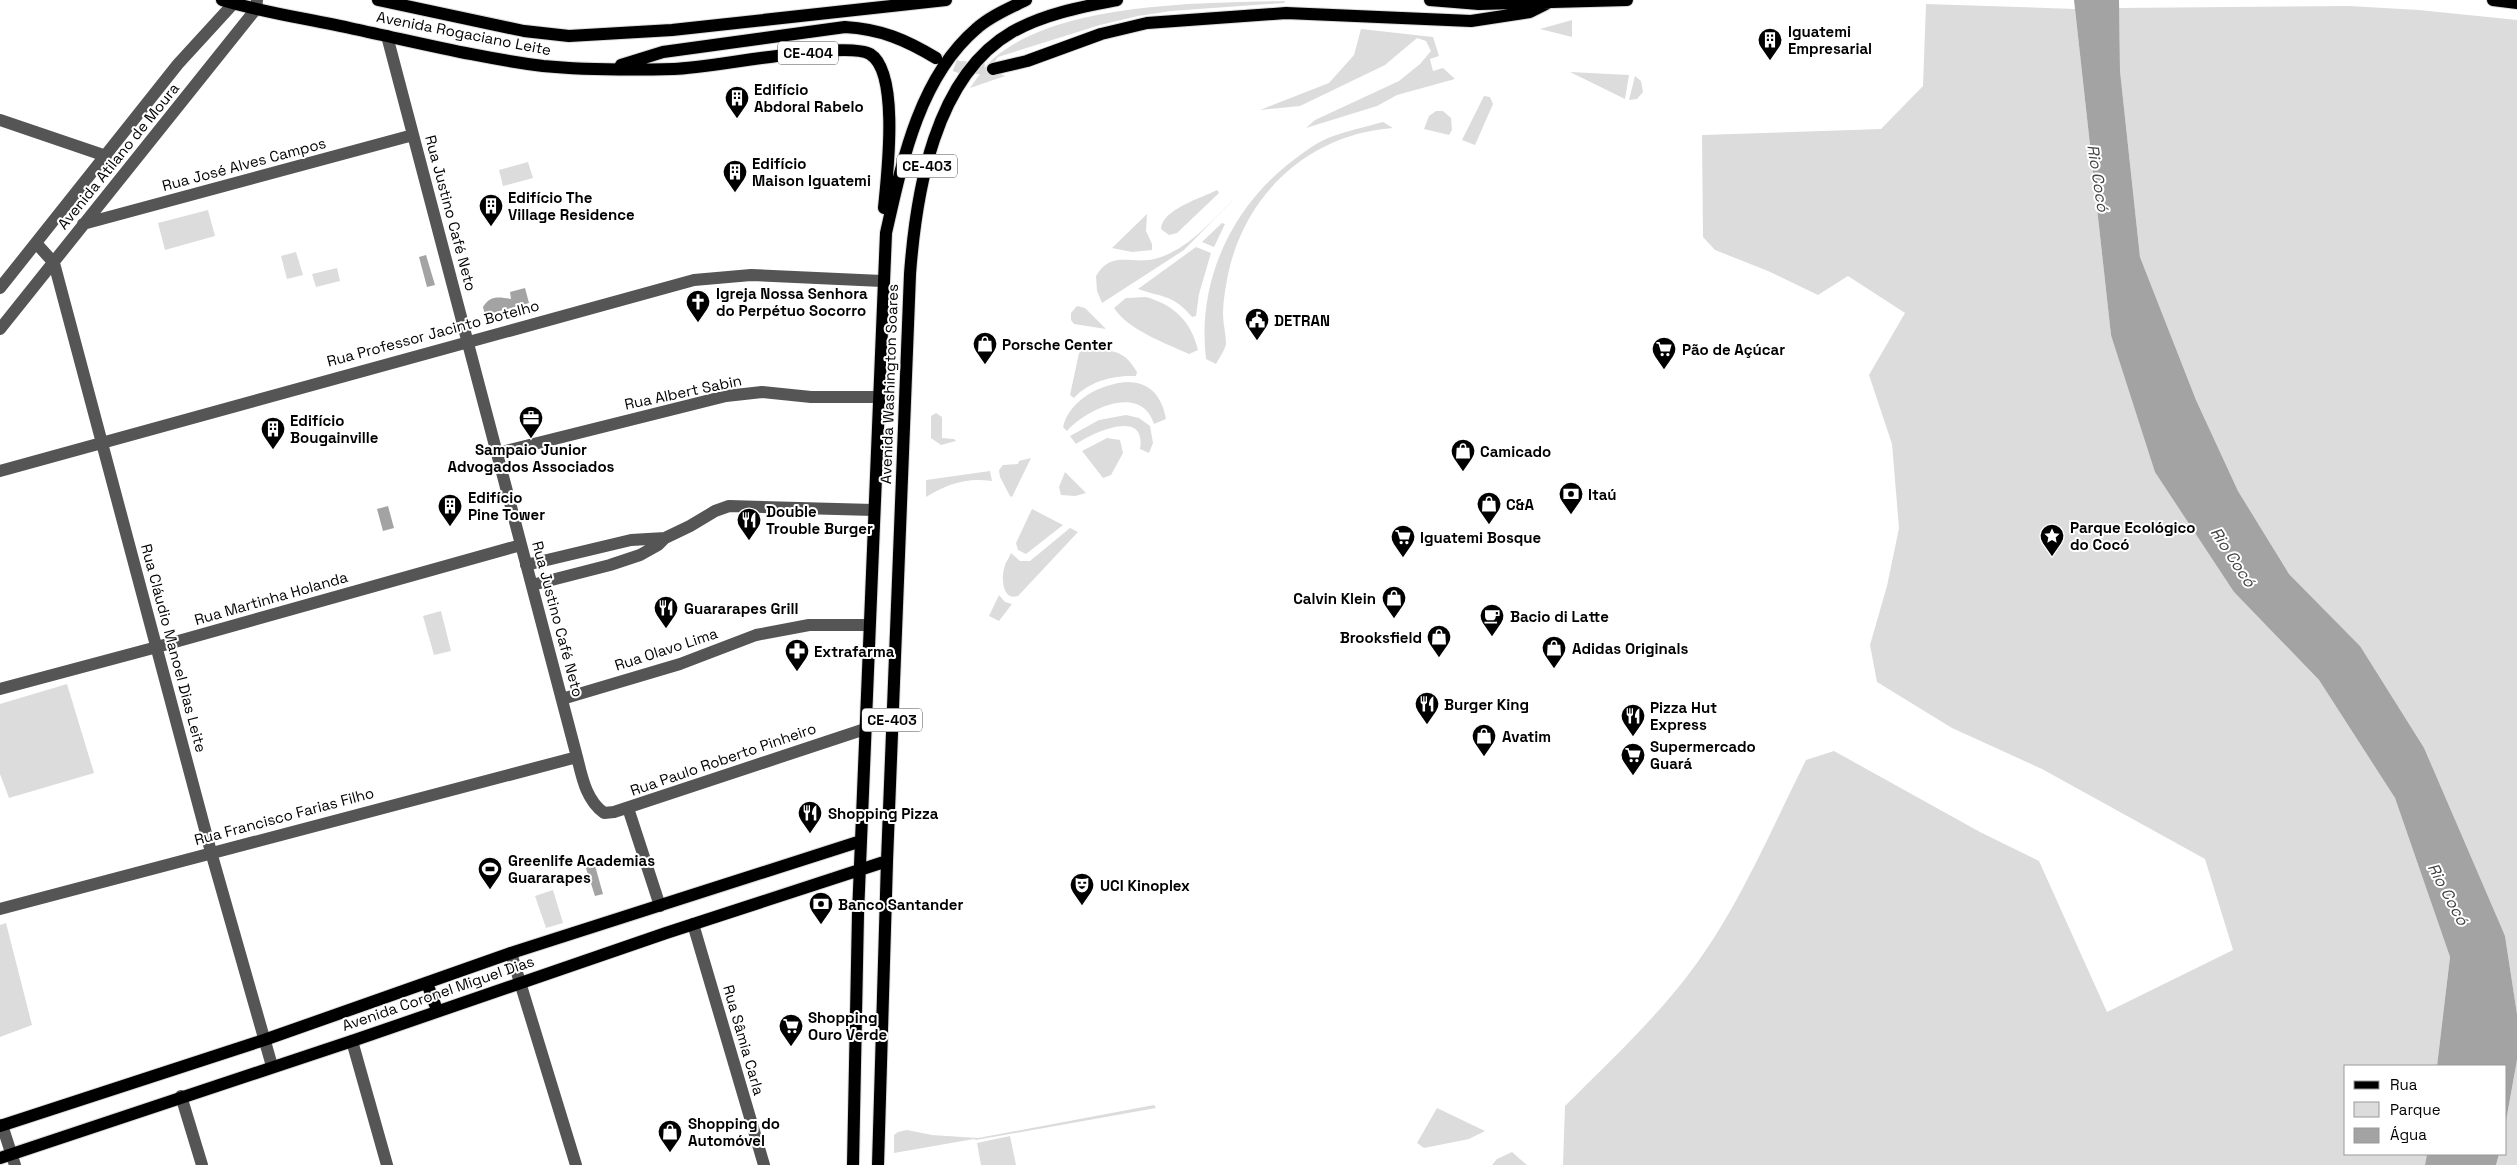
<svg xmlns="http://www.w3.org/2000/svg" width="2517" height="1165" font-family="'Space Grotesk',sans-serif">
<style>
.green{fill:#dcdcdc}
.water{fill:#a3a3a3}
.lines{fill:none;stroke-linecap:round;stroke-linejoin:round}
.major-tunnel{stroke:#d9d9d9;stroke-width:12;stroke-dasharray:12 6;stroke-linecap:butt}
.major-casing{stroke:#dbdbdb;stroke-width:14}
.minor{stroke:#555;stroke-width:12}
.major{stroke:#000;stroke-width:12}
.labels{text-anchor:middle;dominant-baseline:central;stroke-width:4;stroke-linejoin:round;paint-order:stroke}
.shield{fill:#fff;stroke:#4c4c4c;stroke-width:1}
.shield-label{font-size:14px;font-weight:bold;fill:#000}
.poi-label{font-size:15px;font-weight:bold;fill:#000;stroke:#fff;text-anchor:start}
.street-label{font-size:15px;fill:#000;stroke:#fff}
.water-label{font-size:16px;font-style:italic;fill:#444;stroke:#fff}
</style>
<rect width="100%" height="100%" fill="#fff"/>
<path class="green" d="M1285,1L1284,3L1171,11L1138,16L1100,25L998,57L993,64L994,71L1005,76L970,88C977,78 985,66 994,58C1060,2 1202,3 1285,1Z
M1926,4L2075,9L2111,335L2234,592L2319,680L2395,798L2450,957L2437,1066H2346V1154H2427L2425,1165H1563L1565,1106C1606,1065 1649,1025 1685,979C1735,916 1770,832 1806,760L1834,751L1980,832L2039,861L2107,1012L2233,950L2205,859L2042,769L1952,728L1877,682L1870,645L1887,586L1899,528L1892,444L1869,375L1905,313L1848,276L1818,295L1768,271L1715,250L1703,237L1702,135L1881,129L1923,86Z
M2349,6L2419,10L2517,20V1014L2505,936L2360,646L2289,574L2238,491L2196,400L2140,257L2120,71L2119,8Z
M1572,20V37L1540,29Z
M1361,29L1433,37L1439,56L1430,59L1433,71L1443,68L1455,79L1397,95L1377,106L1306,128L1315,120L1399,81L1420,64L1431,51L1426,41L1417,38L1385,65L1300,106L1260,110L1329,83L1354,55Z
M1570,72L1629,75L1625,99Z
M1635,76L1641,81L1643,92L1637,99L1629,100Z
M1484,96L1490,97L1493,104L1475,145L1462,140Z
M1436,111H1443L1451,118L1452,130L1449,135L1424,129L1429,116Z
M1383,122L1393,128C1308,134 1242,196 1227,280C1225,291 1223,302 1223,314C1223,324 1226,334 1226,344C1225,350 1219,358 1216,364L1206,359C1197,284 1229,212 1287,165C1300,155 1314,144 1328,138C1346,131 1365,127 1383,122Z
M528,162L533,178L503,186L499,170Z
M1217,190L1219,193L1177,233L1169,235L1161,229C1162,209 1202,198 1217,190Z
M1236,197L1184,250L1102,303L1097,291L1096,276C1112,249 1132,266 1158,258C1190,248 1212,220 1236,197Z
M208,210L215,236L165,250L158,223Z
M1147,214L1146,231L1152,244V250L1132,252L1112,248Z
M1222,223L1225,224L1214,247L1202,242Z
M1196,247L1211,253L1199,294L1196,316L1192,317C1173,294 1163,298 1138,289Z
M296,252L303,275L287,279L281,256Z
M337,268L340,281L316,287L312,274Z
M1146,297C1174,305 1191,321 1198,350L1189,354C1167,344 1127,329 1114,308L1126,298Z
M1077,306L1085,308L1106,329L1074,324L1071,320V313Z
M1099,349C1120,352 1126,354 1137,372L1136,376C1114,375 1089,381 1074,398L1070,395L1079,353L1085,349Z
M1127,382C1151,382 1162,397 1166,419L1154,424C1141,382 1085,410 1067,431L1063,427C1070,399 1101,384 1127,382Z
M936,413L942,417V438L954,439L956,441L941,445L931,438V416Z
M1126,415L1139,418L1150,426L1153,443L1149,453L1140,449C1147,407 1092,433 1076,444L1070,436L1099,420Z
M1107,438L1120,440L1123,453L1111,475L1103,478L1082,451Z
M1031,458L1012,497L1010,496L1000,477L999,470L1003,465L1018,464L1019,461Z
M990,471L992,481C967,477 947,484 926,497V480Z
M1065,472L1086,493L1075,496L1061,495L1059,487Z
M1032,509L1063,525L1026,554L1018,550L1016,543Z
M1070,528L1078,532L1018,596C1003,601 1001,579 1004,569C1005,563 1009,558 1011,553L1020,561H1030Z
M999,595L1005,602L1012,604L999,621L989,616Z
M441,611L451,651L434,655L423,616Z
M67,684L94,773L9,798L0,774V704Z
M553,890L563,923L546,928L535,896Z
M6,923L32,1025L0,1037V925Z
M2517,1060V1165H2496L2499,1154H2506V1121Z
M1154,1105L1156,1108L976,1140L974,1139L894,1153V1135L898,1132L907,1130L932,1135L978,1138Z
M1437,1108L1485,1131L1469,1139L1424,1148L1417,1143Z
M1010,1136L1016,1165H981L977,1143Z
M1512,1152L1527,1165H1492L1497,1159Z"/>
<path class="water" d="M2074,0H2119L2120,71L2140,257L2196,400L2238,491L2289,574L2360,646L2424,748L2505,936L2517,1014V1060L2506,1121V1066H2437L2450,957L2395,798L2319,680L2234,592L2155,472L2111,335Z
M426,255L435,285L427,287L419,257Z
M525,288L529,303L485,315L483,307C490,295 499,297 511,299L510,292Z
M388,506L394,528L383,531L377,509Z
M594,862L603,894L595,896L585,865Z
M2427,1154H2499L2496,1165H2425Z"/>
<g class="lines">
<path class="major-tunnel" d="M938,59L959,67L993,69"/>
<defs>
<path id="major" d="M222,0C265,13 310,19 354,29C416,42 480,58 543,66C585,70 632,70 674,69C712,68 845,40 870,54C900,72 887,176 884,208
M378,0L524,31L569,36L672,30L946,0
M1430,0L1479,4L1627,0
M2493,0L2517,3
M621,65L663,52L845,27C881,29 906,40 936,58
M993,69L1027,61L1101,34L1147,23L1286,13L1471,21L1530,12L1550,2
M427,983L437,1010
M0,1126L264,1040L511,953L861,841
M0,1158L352,1041L666,933L887,861
M853,1165L858,914L886,233C902,162 919,78 976,29C990,16 1010,8 1026,0
M878,1165L887,861L910,274C916,193 934,77 1012,32C1044,14 1081,7 1117,0"/>
</defs>
<use href="#major" class="major-casing"/>
<path class="minor" d="M387,36L577,757C582,777 586,800 604,813L614,812L865,729
M0,120L106,156
M83,224L413,135
M36,243L54,263L211,852L272,1066
M0,288L178,64L233,4
M0,329L256,9L257,0
M498,453L726,396L762,392L811,397H879
M0,471L694,280L751,275L882,281
M526,565L631,540L665,538
M532,585L610,565L640,555L658,545L665,538L690,526L715,511L729,506L874,510
M0,689L157,647L521,545
M562,699L680,664L756,635L809,625H869
M628,808L660,906
M0,909L577,757
M693,924L764,1165
M511,953L576,1165
M352,1041L387,1165
M181,1096L202,1165
M2,1125L15,1165"/>
<use href="#major" class="major"/>
</g>
<defs>
<symbol id="building-pin" viewBox="-11 -11 22 30"><path d="M0 17L-7.5 6A9.5 9.5 0 1 1 7.5 6Z" fill="#000" stroke="#fff"/><path d="M-4-6H4V6H1V3H-1V6H-4ZM-2.5-4.3h1.7v1.8h-1.7ZM.8-4.3h1.7v1.8H.8ZM-2.5-1h1.7V.8h-1.7ZM.8-1h1.7V.8H.8Z" fill="#fff"/></symbol>
<symbol id="church-pin" viewBox="-11 -11 22 30"><path d="M0 17L-7.5 6A9.5 9.5 0 1 1 7.5 6Z" fill="#000" stroke="#fff"/><path d="M-1.2-6h2.4v3.5h3.3v2.4h-3.3V6h-2.4V-.1h-3.3v-2.4h3.3Z" fill="#fff"/></symbol>
<symbol id="civic-pin" viewBox="-11 -11 22 30"><path d="M0 17L-7.5 6A9.5 9.5 0 1 1 7.5 6Z" fill="#000" stroke="#fff"/><path d="M-.6-6.5H3V-4.5H.6V-3L4-1V1h2V6H-6V1h2V-1L-.6-3ZM-1.2 2.5V6h2.4V2.5Z" fill="#fff"/></symbol>
<symbol id="shop-pin" viewBox="-11 -11 22 30"><path d="M0 17L-7.5 6A9.5 9.5 0 1 1 7.5 6Z" fill="#000" stroke="#fff"/><path d="M-5-2.5h2.3a2.7 3.5 0 0 1 5.4 0H5L5.5 6h-11ZM-1.5-2.5h3a1.5 2.3 0 0 0-3 0Z" fill="#fff"/></symbol>
<symbol id="supermarket-pin" viewBox="-11 -11 22 30"><path d="M0 17L-7.5 6A9.5 9.5 0 1 1 7.5 6Z" fill="#000" stroke="#fff"/><path d="M-6-5.5h2.5l.6 2H6L4.5 2H-2.5L-4.4-4H-6ZM-1.5 3.2a1.3 1.3 0 1 0 .1 0ZM3 3.2a1.3 1.3 0 1 0 .1 0Z" fill="#fff"/></symbol>
<symbol id="office-pin" viewBox="-11 -11 22 30"><path d="M0 17L-7.5 6A9.5 9.5 0 1 1 7.5 6Z" fill="#000" stroke="#fff"/><path d="M-6-3h4V-5.5h4V-3h4V5H-6ZM-1-4.5V-3h2v-1.5ZM-6 0V1H6V0Z" fill="#fff"/></symbol>
<symbol id="bank-pin" viewBox="-11 -11 22 30"><path d="M0 17L-7.5 6A9.5 9.5 0 1 1 7.5 6Z" fill="#000" stroke="#fff"/><path d="M-6-4H6V4H-6ZM0-2.3a2.3 2.3 0 1 0 0 4.6a2.3 2.3 0 1 0 0-4.6Z" fill="#fff"/></symbol>
<symbol id="restaurant-pin" viewBox="-11 -11 22 30"><path d="M0 17L-7.5 6A9.5 9.5 0 1 1 7.5 6Z" fill="#000" stroke="#fff"/><path d="M-5-6h1v4h1v-4h1v4h1v-4h1v5L-1.5 .5V6h-2V.5L-5-1ZM5-6V6H3V1.5H1.5Q1.5-4 5-6Z" fill="#fff"/></symbol>
<symbol id="sight-pin" viewBox="-11 -11 22 30"><path d="M0 17L-7.5 6A9.5 9.5 0 1 1 7.5 6Z" fill="#000" stroke="#fff"/><path d="M0-6L1.8-2.2L6-1.7L2.9 1.2L3.7 5.4L0 3.3L-3.7 5.4L-2.9 1.2L-6-1.7L-1.8-2.2Z" fill="#fff"/></symbol>
<symbol id="cafe-pin" viewBox="-11 -11 22 30"><path d="M0 17L-7.5 6A9.5 9.5 0 1 1 7.5 6Z" fill="#000" stroke="#fff"/><path d="M-5.5-4.5H6V0H3Q3 3.5 0 3.5H-2.5Q-5.5 3.5-5.5 0ZM3-3.2v2h1.7v-2ZM-6 4.5H4V6H-6Z" fill="#fff"/></symbol>
<symbol id="pharmacy-pin" viewBox="-11 -11 22 30"><path d="M0 17L-7.5 6A9.5 9.5 0 1 1 7.5 6Z" fill="#000" stroke="#fff"/><path d="M-2-6h4v4h4v4h-4v4h-4v-4h-4v-4h4Z" fill="#fff"/></symbol>
<symbol id="stadium-pin" viewBox="-11 -11 22 30"><path d="M0 17L-7.5 6A9.5 9.5 0 1 1 7.5 6Z" fill="#000" stroke="#fff"/><path d="M0-5a6.5 5 0 1 0 0 10a6.5 5 0 1 0 0-10ZM-3.5-1.8h7v3.6h-7Z" fill="#fff"/></symbol>
<symbol id="theatre-pin" viewBox="-11 -11 22 30"><path d="M0 17L-7.5 6A9.5 9.5 0 1 1 7.5 6Z" fill="#000" stroke="#fff"/><path d="M-5-5.5Q0-4 5-5.5V0Q5 5 0 6Q-5 5-5 0ZM-3.3-2.5H-1v1.5H-3.3ZM1-2.5H3.3v1.5H1ZM-2.8 1Q0 5.5 2.8 1Z" fill="#fff"/></symbol>
</defs>
<g fill-rule="evenodd">
<use href="#building-pin" x="1756" y="26" width="28" height="38"/>
<use href="#building-pin" x="723" y="84" width="28" height="38"/>
<use href="#building-pin" x="721" y="158" width="28" height="38"/>
<use href="#building-pin" x="477" y="192" width="28" height="38"/>
<use href="#church-pin" x="684" y="288" width="28" height="38"/>
<use href="#civic-pin" x="1243" y="306" width="28" height="38"/>
<use href="#shop-pin" x="971" y="330" width="28" height="38"/>
<use href="#supermarket-pin" x="1650" y="335" width="28" height="38"/>
<use href="#office-pin" x="517" y="404" width="28" height="38"/>
<use href="#building-pin" x="259" y="415" width="28" height="38"/>
<use href="#shop-pin" x="1449" y="437" width="28" height="38"/>
<use href="#bank-pin" x="1557" y="480" width="28" height="38"/>
<use href="#shop-pin" x="1475" y="490" width="28" height="38"/>
<use href="#building-pin" x="436" y="492" width="28" height="38"/>
<use href="#restaurant-pin" x="735" y="506" width="28" height="38"/>
<use href="#sight-pin" x="2038" y="522" width="28" height="38"/>
<use href="#supermarket-pin" x="1389" y="523" width="28" height="38"/>
<use href="#shop-pin" x="1380" y="584" width="28" height="38"/>
<use href="#restaurant-pin" x="652" y="594" width="28" height="38"/>
<use href="#cafe-pin" x="1478" y="602" width="28" height="38"/>
<use href="#shop-pin" x="1425" y="623" width="28" height="38"/>
<use href="#shop-pin" x="1540" y="634" width="28" height="38"/>
<use href="#pharmacy-pin" x="783" y="637" width="28" height="38"/>
<use href="#restaurant-pin" x="1413" y="690" width="28" height="38"/>
<use href="#restaurant-pin" x="1619" y="702" width="28" height="38"/>
<use href="#shop-pin" x="1470" y="722" width="28" height="38"/>
<use href="#supermarket-pin" x="1619" y="741" width="28" height="38"/>
<use href="#restaurant-pin" x="796" y="799" width="28" height="38"/>
<use href="#stadium-pin" x="476" y="855" width="28" height="38"/>
<use href="#theatre-pin" x="1068" y="871" width="28" height="38"/>
<use href="#bank-pin" x="807" y="890" width="28" height="38"/>
<use href="#supermarket-pin" x="777" y="1012" width="28" height="38"/>
<use href="#shop-pin" x="656" y="1118" width="28" height="38"/>
</g>
<g class="labels">
<g class="shield">
<rect x="778" y="41.5" width="60" height="23" rx="4"/>
<rect x="897" y="154.5" width="60" height="23" rx="4"/>
<rect x="862" y="708.5" width="60" height="23" rx="4"/>
</g>
<g class="shield-label">
<text x="808" y="53">CE-404</text>
<text x="927" y="166">CE-403</text>
<text x="892" y="720">CE-403</text>
</g>
<g class="poi-label">
<text x="1788" y="31">Iguatemi<tspan x="1788" dy="17">Empresarial</tspan></text>
<text x="754" y="89">Edifício<tspan x="754" dy="17">Abdoral Rabelo</tspan></text>
<text x="752" y="163">Edifício<tspan x="752" dy="17">Maison Iguatemi</tspan></text>
<text x="508" y="197">Edifício The<tspan x="508" dy="17">Village Residence</tspan></text>
<text x="716" y="293">Igreja Nossa Senhora<tspan x="716" dy="17">do Perpétuo Socorro</tspan></text>
<text x="1274" y="320">DETRAN</text>
<text x="1002" y="344">Porsche Center</text>
<text x="1682" y="349">Pão de Açúcar</text>
<text x="290" y="420">Edifício<tspan x="290" dy="17">Bougainville</tspan></text>
<text x="531" y="449" text-anchor="middle">Sampaio Junior<tspan x="531" dy="17">Advogados Associados</tspan></text>
<text x="1480" y="451">Camicado</text>
<text x="1588" y="494">Itaú</text>
<text x="468" y="497">Edifício<tspan x="468" dy="17">Pine Tower</tspan></text>
<text x="1506" y="504">C&amp;A</text>
<text x="766" y="511">Double<tspan x="766" dy="17">Trouble Burger</tspan></text>
<text x="2070" y="527">Parque Ecológico<tspan x="2070" dy="17">do Cocó</tspan></text>
<text x="1420" y="537">Iguatemi Bosque</text>
<text x="1376" y="598" text-anchor="end">Calvin Klein</text>
<text x="684" y="608">Guararapes Grill</text>
<text x="1510" y="616">Bacio di Latte</text>
<text x="1422" y="637" text-anchor="end">Brooksfield</text>
<text x="1572" y="648">Adidas Originals</text>
<text x="814" y="651">Extrafarma</text>
<text x="1444" y="704">Burger King</text>
<text x="1650" y="707">Pizza Hut<tspan x="1650" dy="17">Express</tspan></text>
<text x="1502" y="736">Avatim</text>
<text x="1650" y="746">Supermercado<tspan x="1650" dy="17">Guará</tspan></text>
<text x="828" y="813">Shopping Pizza</text>
<text x="508" y="860">Greenlife Academias<tspan x="508" dy="17">Guararapes</tspan></text>
<text x="1100" y="885">UCI Kinoplex</text>
<text x="838" y="904">Banco Santander</text>
<text x="808" y="1017">Shopping<tspan x="808" dy="17">Ouro Verde</tspan></text>
<text x="688" y="1123">Shopping do<tspan x="688" dy="17">Automóvel</tspan></text>
</g>
<g class="street-label">
<text transform="translate(464 33) rotate(11)">Avenida Rogaciano Leite</text>
<text transform="translate(118 156) rotate(-51)">Avenida Atilano de Moura</text>
<text transform="translate(244 164) rotate(-15)">Rua José Alves Campos</text>
<text transform="translate(451 213) rotate(75)">Rua Justino Café Neto</text>
<text transform="translate(433 333) rotate(-15)">Rua Professor Jacinto Botelho</text>
<text transform="translate(889 384) rotate(-88)">Avenida Washington Soares</text>
<text transform="translate(683 392) rotate(-12)">Rua Albert Sabin</text>
<text transform="translate(271 598) rotate(-16)">Rua Martinha Holanda</text>
<text transform="translate(558 619) rotate(75)">Rua Justino Café Neto</text>
<text transform="translate(174 648) rotate(75)">Rua Cláudio Manoel Dias Leite</text>
<text transform="translate(666 649) rotate(-18)">Rua Olavo Lima</text>
<text transform="translate(723 759) rotate(-19)">Rua Paulo Roberto Pinheiro</text>
<text transform="translate(284 816) rotate(-15)">Rua Francisco Farias Filho</text>
<text transform="translate(438 993) rotate(-19)">Avenida Coronel Miguel Dias</text>
<text transform="translate(744 1040) rotate(74)">Rua Sâmia Carla</text>
</g>
<g class="water-label">
<text transform="translate(2098 178) rotate(81)">Rio Cocó</text>
<text transform="translate(2233 557) rotate(57)">Rio Cocó</text>
<text transform="translate(2448 894) rotate(62)">Rio Cocó</text>
</g>
</g>
<rect x="2344" y="1065" width="162" height="90" fill="#ffffff" stroke="#999999"/>
<rect x="2354" y="1081" width="25" height="8" fill="#000000" stroke="#999999"/>
<text x="2390" y="1090" font-size="15" fill="#000000">Rua</text>
<rect x="2354" y="1102" width="25" height="15" fill="#dcdcdc" stroke="#999999"/>
<text x="2390" y="1115" font-size="15" fill="#000000">Parque</text>
<rect x="2354" y="1128" width="25" height="15" fill="#a3a3a3" stroke="#999999"/>
<text x="2390" y="1140" font-size="15" fill="#000000">Água</text>
</svg>
